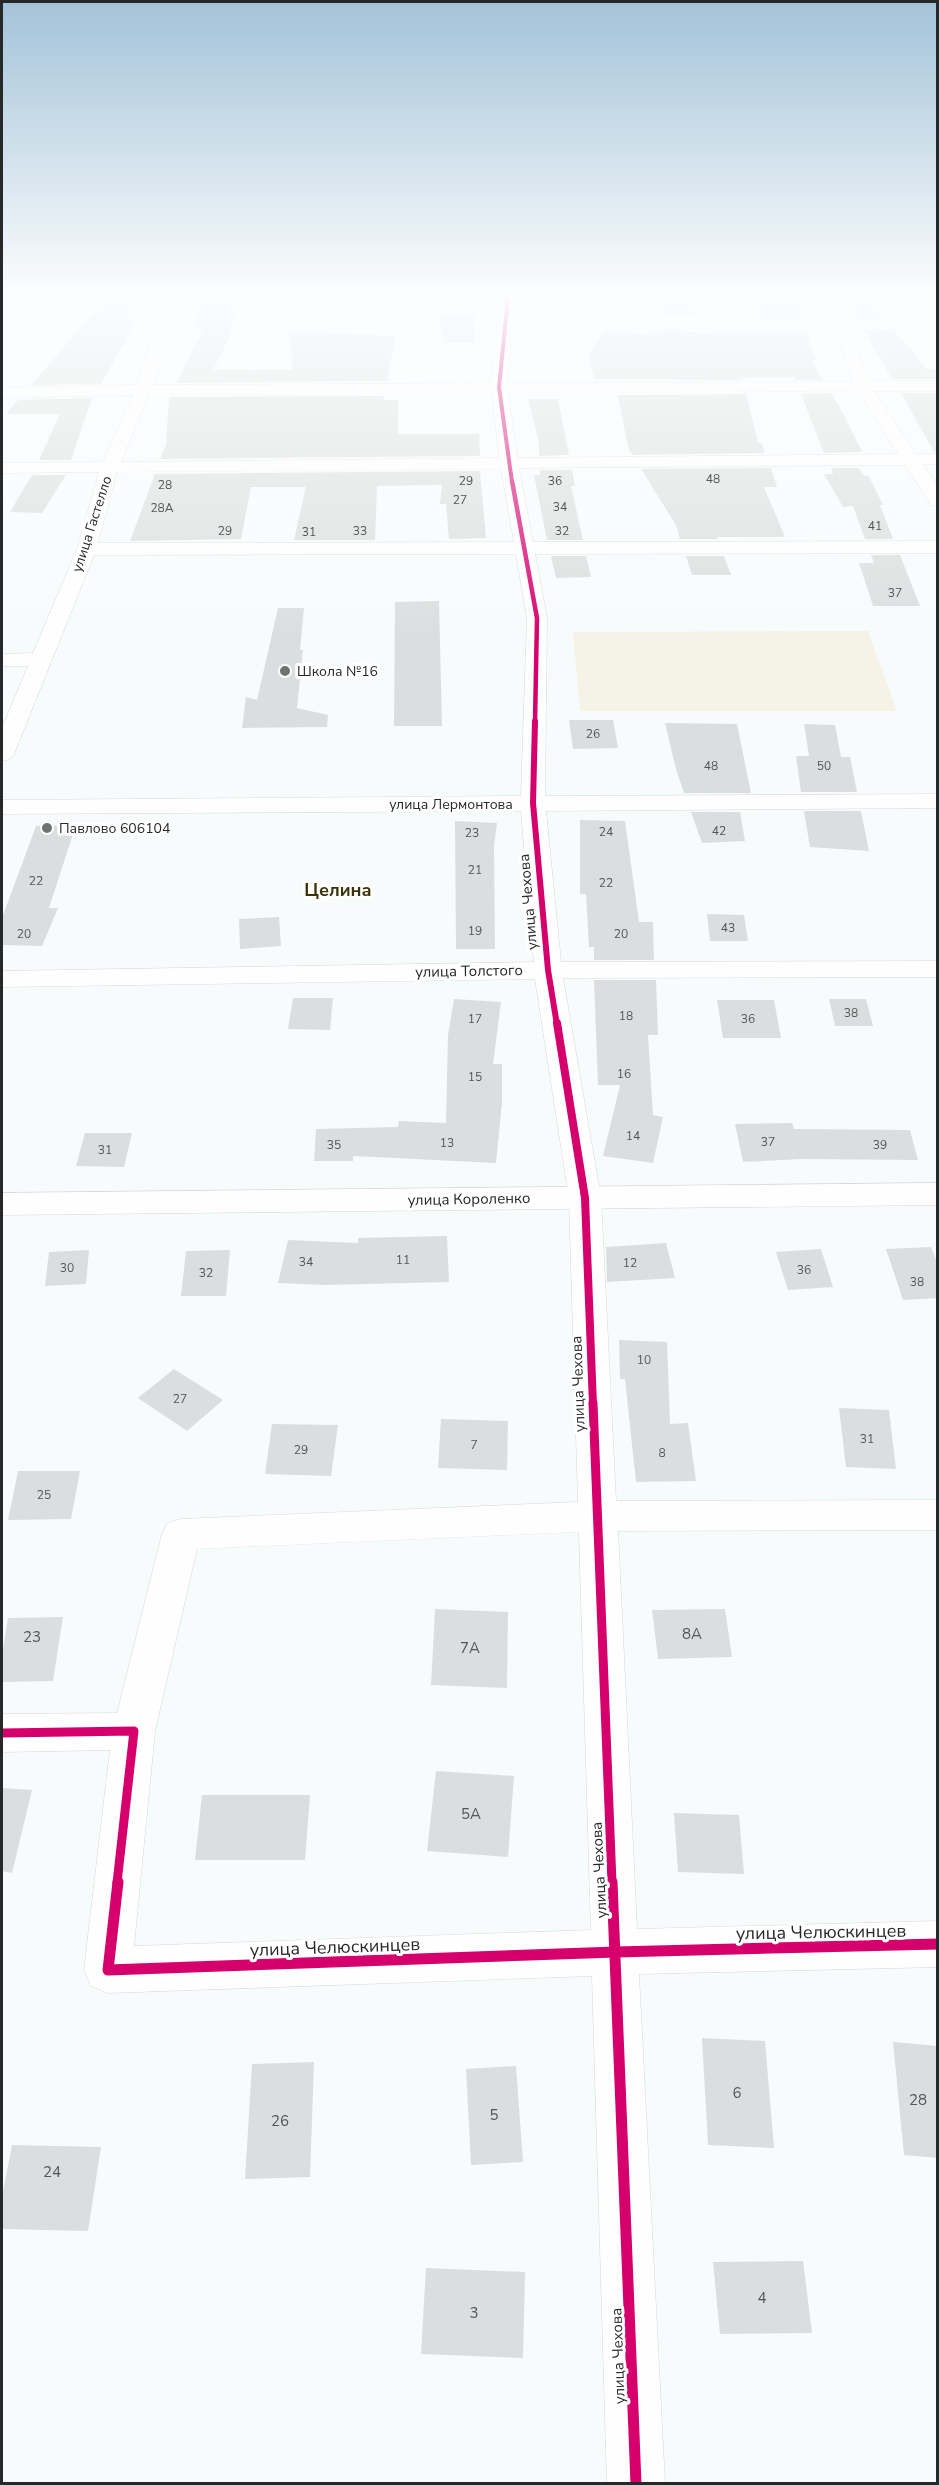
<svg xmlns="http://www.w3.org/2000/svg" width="939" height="2485" font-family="'Nunito Sans',sans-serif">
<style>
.green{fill:#f4f3e5}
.building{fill:#dbdede}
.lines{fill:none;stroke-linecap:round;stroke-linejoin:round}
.minor-casing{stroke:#d5d8d8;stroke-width:1}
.tertiary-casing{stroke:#d5d8d8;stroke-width:1}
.minor{fill:#fefeff;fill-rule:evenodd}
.tertiary{fill:#fefeff;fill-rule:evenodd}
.cycleway-far5-casing{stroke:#fff;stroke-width:5}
.cycleway-far4-casing{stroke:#fff;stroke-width:7}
.cycleway-far3-casing{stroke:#fff;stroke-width:9}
.cycleway-far2-casing{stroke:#fff;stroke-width:11}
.cycleway-far1-casing{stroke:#fff;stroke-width:13}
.cycleway-casing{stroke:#fff;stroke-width:15}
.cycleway-far5{stroke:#d6006c;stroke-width:4}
.cycleway-far4{stroke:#d6006c;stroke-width:4.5}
.cycleway-far3{stroke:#d6006c;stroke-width:6}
.cycleway-far2{stroke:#d6006c;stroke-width:8}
.cycleway-far1{stroke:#d6006c;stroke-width:9}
.cycleway{stroke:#d6006c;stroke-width:11}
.poi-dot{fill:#707273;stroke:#fff;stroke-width:2}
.labels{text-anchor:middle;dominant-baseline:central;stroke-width:6;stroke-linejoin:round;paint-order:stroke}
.number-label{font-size:12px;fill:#535656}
.far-street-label{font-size:14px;fill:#262829;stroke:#fff}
.far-poi-label{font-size:14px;fill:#262829;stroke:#fff;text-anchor:start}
.street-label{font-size:15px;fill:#262829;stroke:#fff}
.near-number-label{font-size:15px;fill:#535656}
.far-district-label{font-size:18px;font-weight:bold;fill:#3a3307;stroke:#fff}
.near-street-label{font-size:18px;fill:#262829;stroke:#fff}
</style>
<rect width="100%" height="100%" fill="#f8fbfc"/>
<path class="green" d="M868,631L897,711H580L573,632Z"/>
<path class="building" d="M843,291H862L883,316L857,317Z
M664,292L693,293L694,310H701V316L664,315Z
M757,292L794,293L802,317H761Z
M136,304L126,320L136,321L101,384L31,385L101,305Z
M202,304H239L229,338L213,370H293L289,331L396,336L387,381L176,383L203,330H196L199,322H193Z
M438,314H474L475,343H444Z
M664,329L702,333L806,331L816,360H811L823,380H795L794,377L742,378V380L595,379L588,356L604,331L654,335L653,332H664Z
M864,330H894L927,369H938V379H892Z
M831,393L843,413L862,452L824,453L801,394Z
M901,393H938V452H934Z
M746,394L758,443H762L765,453L632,455L628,447L618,395Z
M384,396L383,400H398V434H479L480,456L160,459L166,445L169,397Z
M92,398L71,460H39L60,414H6L18,400Z
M528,399H558L569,455L539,456V443Z
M771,468L777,487H764L785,537H717L718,539H680L676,525L641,469Z
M831,468H859L864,476L868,475L883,505H880L893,539H865L853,506L843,507L824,474H833Z
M540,470H572L575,486H571L583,540H547L534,475H540Z
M480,471L486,538L449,539L446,504H440L442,485L377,486L375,540H294L306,487H251L241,539L130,541L155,474Z
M32,475H66L42,513L10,512Z
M871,555H900L920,606H873L859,563H874Z
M551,556H586L591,577L556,578Z
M686,556H724L731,575H692Z
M439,601L442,726H394L395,602Z
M278,608H304L300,650H303L297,708L328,715L327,727L242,728L246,697L257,700Z
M569,720H613L618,748L573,749Z
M665,723L737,724L751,793H684L676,769Z
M804,724L835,725L841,757H850L857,792H801L796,756H809Z
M804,811H861L869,851L810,847Z
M691,812H740L745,841L702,843Z
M580,820L625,821L639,922H653L654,960H594V947H589L586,894H580Z
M455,821L497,823L494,846L495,949H456Z
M76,825L49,908H58L42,946L2,945V918L36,826Z
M707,914L744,915L748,941H710Z
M279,917L281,946L240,949L239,919Z
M594,980H656L658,1035H648L653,1115L663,1117L653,1163L603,1156L620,1085H598Z
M293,998H333L330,1030L288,1029Z
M454,999L501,1002L493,1064H502V1103L496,1163L353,1156V1161H314L316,1129L398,1127L399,1121L446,1123L448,1035Z
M829,999H866L873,1026H835Z
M717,1000H774L781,1038H723Z
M792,1123L794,1129L910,1130L918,1160L801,1159L743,1162L735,1124Z
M85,1133H132L124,1167L76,1166Z
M447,1236L449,1282L325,1285L278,1283L288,1240L358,1243V1238Z
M666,1243L675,1278L607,1282L606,1247Z
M931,1247L938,1265V1298L903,1300L886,1249Z
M821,1249L833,1287L788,1290L776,1252Z
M89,1250L86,1284L45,1286L49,1252Z
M230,1250L226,1296H181L186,1251Z
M619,1340L667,1342L670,1424L688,1423L696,1481L636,1482L625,1379H620Z
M174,1369L223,1400L187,1431L138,1398Z
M839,1408L889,1410L896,1469L846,1467Z
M441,1419L508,1421L507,1470L438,1468Z
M272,1424L338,1425L331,1476L265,1474Z
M18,1471H80L71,1519L8,1520Z
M435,1609L508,1612L507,1688L431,1685Z
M725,1609L732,1657L658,1659L652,1610Z
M63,1617L53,1681L2,1682V1655L8,1618Z
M436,1771L514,1776L508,1857L427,1851Z
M2,1788L32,1790L12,1873L2,1871Z
M202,1795H310L305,1860H195Z
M674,1813L739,1815L744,1874L678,1872Z
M702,2038L765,2041L774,2148L708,2145Z
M893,2042L938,2046V2158L904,2155Z
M314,2062L310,2177L245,2179L252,2064Z
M516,2066L523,2162L471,2165L466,2069Z
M12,2145L101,2147L88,2231L2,2229V2197Z
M803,2261L812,2333L720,2334L713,2262Z
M426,2268L525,2272L523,2358L421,2354Z"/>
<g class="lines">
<defs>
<path id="minor" d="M13,291H27L25,295L167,294L168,291H182L181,294L314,293L399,304H499V291H513L514,313L548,308L593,310L663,317L736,320L831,319L816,291H830L846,319L938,318V327L850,328L869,381H938V391H874L916,454H938V464H923L938,486V506L931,505L905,465L519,468L533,542L938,541V553L535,554L547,618L545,796L938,794V808L546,811L561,962L938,961V977L563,978L601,1198L616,1501L938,1500V1530L618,1531L637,1929L938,1921V1967L639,1974L665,2484H607L592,1976L108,1993L91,1986L84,1970L110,1750L2,1752V1714L117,1713L162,1534L167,1523L181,1519L578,1502L569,1198L535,979L2,987V971L534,962L521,811L2,814V800L521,796L527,618L516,554L94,555L14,754L10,759L2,761V728L28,666H2V654L33,653L77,549L99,472L2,473V463L103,462L133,395L2,398V388L136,385L164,302L21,303L7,328L2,329V312ZM314,301L399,312H499L491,383L153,385L179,302ZM548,316C587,318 625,324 663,327C720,331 777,329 835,328L853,382L507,383L513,322ZM858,391L898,454L517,458L508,393ZM492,393L499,458L121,462L149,395ZM501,469L514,542L98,543L117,472ZM579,1532L591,1930L134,1946L155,1731L197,1549Z"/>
<path id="tertiary" d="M938,1183V1205L2,1215V1193Z"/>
</defs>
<use href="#minor" class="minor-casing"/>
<use href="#tertiary" class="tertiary-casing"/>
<use href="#minor" class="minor"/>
<use href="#tertiary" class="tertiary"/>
<defs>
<path id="cycleway-far5" d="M506,291L507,308L499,387L512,482"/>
<path id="cycleway-far4" d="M512,481L537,618L535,722"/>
<path id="cycleway-far3" d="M535,721L533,803L548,970L557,1025"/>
<path id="cycleway-far2" d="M557,1023L585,1198L593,1405"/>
<path id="cycleway-far1" d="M593,1403L612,1883
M2,1733L134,1731L117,1883"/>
<path id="cycleway" d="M118,1882L108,1970L616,1952L938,1944
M612,1882L636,2484"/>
</defs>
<use href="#cycleway-far5" class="cycleway-far5-casing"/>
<use href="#cycleway-far4" class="cycleway-far4-casing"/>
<use href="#cycleway-far3" class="cycleway-far3-casing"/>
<use href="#cycleway-far2" class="cycleway-far2-casing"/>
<use href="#cycleway-far1" class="cycleway-far1-casing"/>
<use href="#cycleway" class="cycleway-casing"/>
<use href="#cycleway-far5" class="cycleway-far5"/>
<use href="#cycleway-far4" class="cycleway-far4"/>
<use href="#cycleway-far3" class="cycleway-far3"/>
<use href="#cycleway-far2" class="cycleway-far2"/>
<use href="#cycleway-far1" class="cycleway-far1"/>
<use href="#cycleway" class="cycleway"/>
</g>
<linearGradient id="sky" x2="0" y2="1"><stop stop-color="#a3c3d8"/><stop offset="0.46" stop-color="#fcfdfe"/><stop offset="1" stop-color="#fcfdfe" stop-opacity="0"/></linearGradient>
<rect width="939" height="639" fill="url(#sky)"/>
<g class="poi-dot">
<circle cx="285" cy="671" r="6"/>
<circle cx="47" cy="828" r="6"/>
</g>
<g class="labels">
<g class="number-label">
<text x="713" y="479">48</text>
<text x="466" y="481">29</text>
<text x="555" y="481">36</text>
<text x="165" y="485">28</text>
<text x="460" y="500">27</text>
<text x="560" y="507">34</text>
<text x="162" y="508">28А</text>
<text x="875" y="526">41</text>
<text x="225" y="531">29</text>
<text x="360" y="531">33</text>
<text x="562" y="531">32</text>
<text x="309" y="532">31</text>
<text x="895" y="593">37</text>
<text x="593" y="734">26</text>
<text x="711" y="766">48</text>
<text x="824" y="766">50</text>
<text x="719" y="831">42</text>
<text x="606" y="832">24</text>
<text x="472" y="833">23</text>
<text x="475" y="870">21</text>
<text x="36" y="881">22</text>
<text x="606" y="883">22</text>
<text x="728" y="928">43</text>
<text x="475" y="931">19</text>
<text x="24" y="934">20</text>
<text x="621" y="934">20</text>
<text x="851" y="1013">38</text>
<text x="626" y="1016">18</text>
<text x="475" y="1019">17</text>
<text x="748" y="1019">36</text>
<text x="624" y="1074">16</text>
<text x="475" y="1077">15</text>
<text x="633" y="1136">14</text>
<text x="768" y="1142">37</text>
<text x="447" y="1143">13</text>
<text x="334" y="1145">35</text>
<text x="880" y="1145">39</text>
<text x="105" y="1150">31</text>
<text x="403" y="1260">11</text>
<text x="306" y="1262">34</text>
<text x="630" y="1263">12</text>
<text x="67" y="1268">30</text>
<text x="804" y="1270">36</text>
<text x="206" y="1273">32</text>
<text x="917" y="1282">38</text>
<text x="644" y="1360">10</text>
<text x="180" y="1399">27</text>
<text x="867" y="1439">31</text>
<text x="474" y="1445">7</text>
<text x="301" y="1450">29</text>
<text x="662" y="1453">8</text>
<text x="44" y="1495">25</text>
</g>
<g class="far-street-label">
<text transform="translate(92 524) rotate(-72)">улица Гастелло</text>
<text x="451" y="804">улица Лермонтова</text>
</g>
<g class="far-poi-label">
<text x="297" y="671">Школа №16</text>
<text x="59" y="828">Павлово 606104</text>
</g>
<g class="street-label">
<text transform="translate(528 902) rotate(-95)">улица Чехова</text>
<text transform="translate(469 971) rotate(-1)">улица Толстого</text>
<text transform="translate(469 1199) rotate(-1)">улица Короленко</text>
<text transform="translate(578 1384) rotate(-92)">улица Чехова</text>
<text transform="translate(599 1870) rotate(-93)">улица Чехова</text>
<text transform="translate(618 2356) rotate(-92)">улица Чехова</text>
</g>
<g class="near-number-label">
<text x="692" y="1634">8А</text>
<text x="32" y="1637">23</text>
<text x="470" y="1648">7А</text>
<text x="471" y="1814">5А</text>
<text x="737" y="2093">6</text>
<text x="918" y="2100">28</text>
<text x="494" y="2115">5</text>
<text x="280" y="2121">26</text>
<text x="52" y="2172">24</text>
<text x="762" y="2298">4</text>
<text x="474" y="2313">3</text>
</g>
<g class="far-district-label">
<text x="338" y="890">Целина</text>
</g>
<g class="near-street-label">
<text transform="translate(821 1932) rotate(-1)">улица Челюскинцев</text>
<text transform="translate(335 1947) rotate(-2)">улица Челюскинцев</text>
</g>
</g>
<rect width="939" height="2485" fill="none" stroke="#262829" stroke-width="6"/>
</svg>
